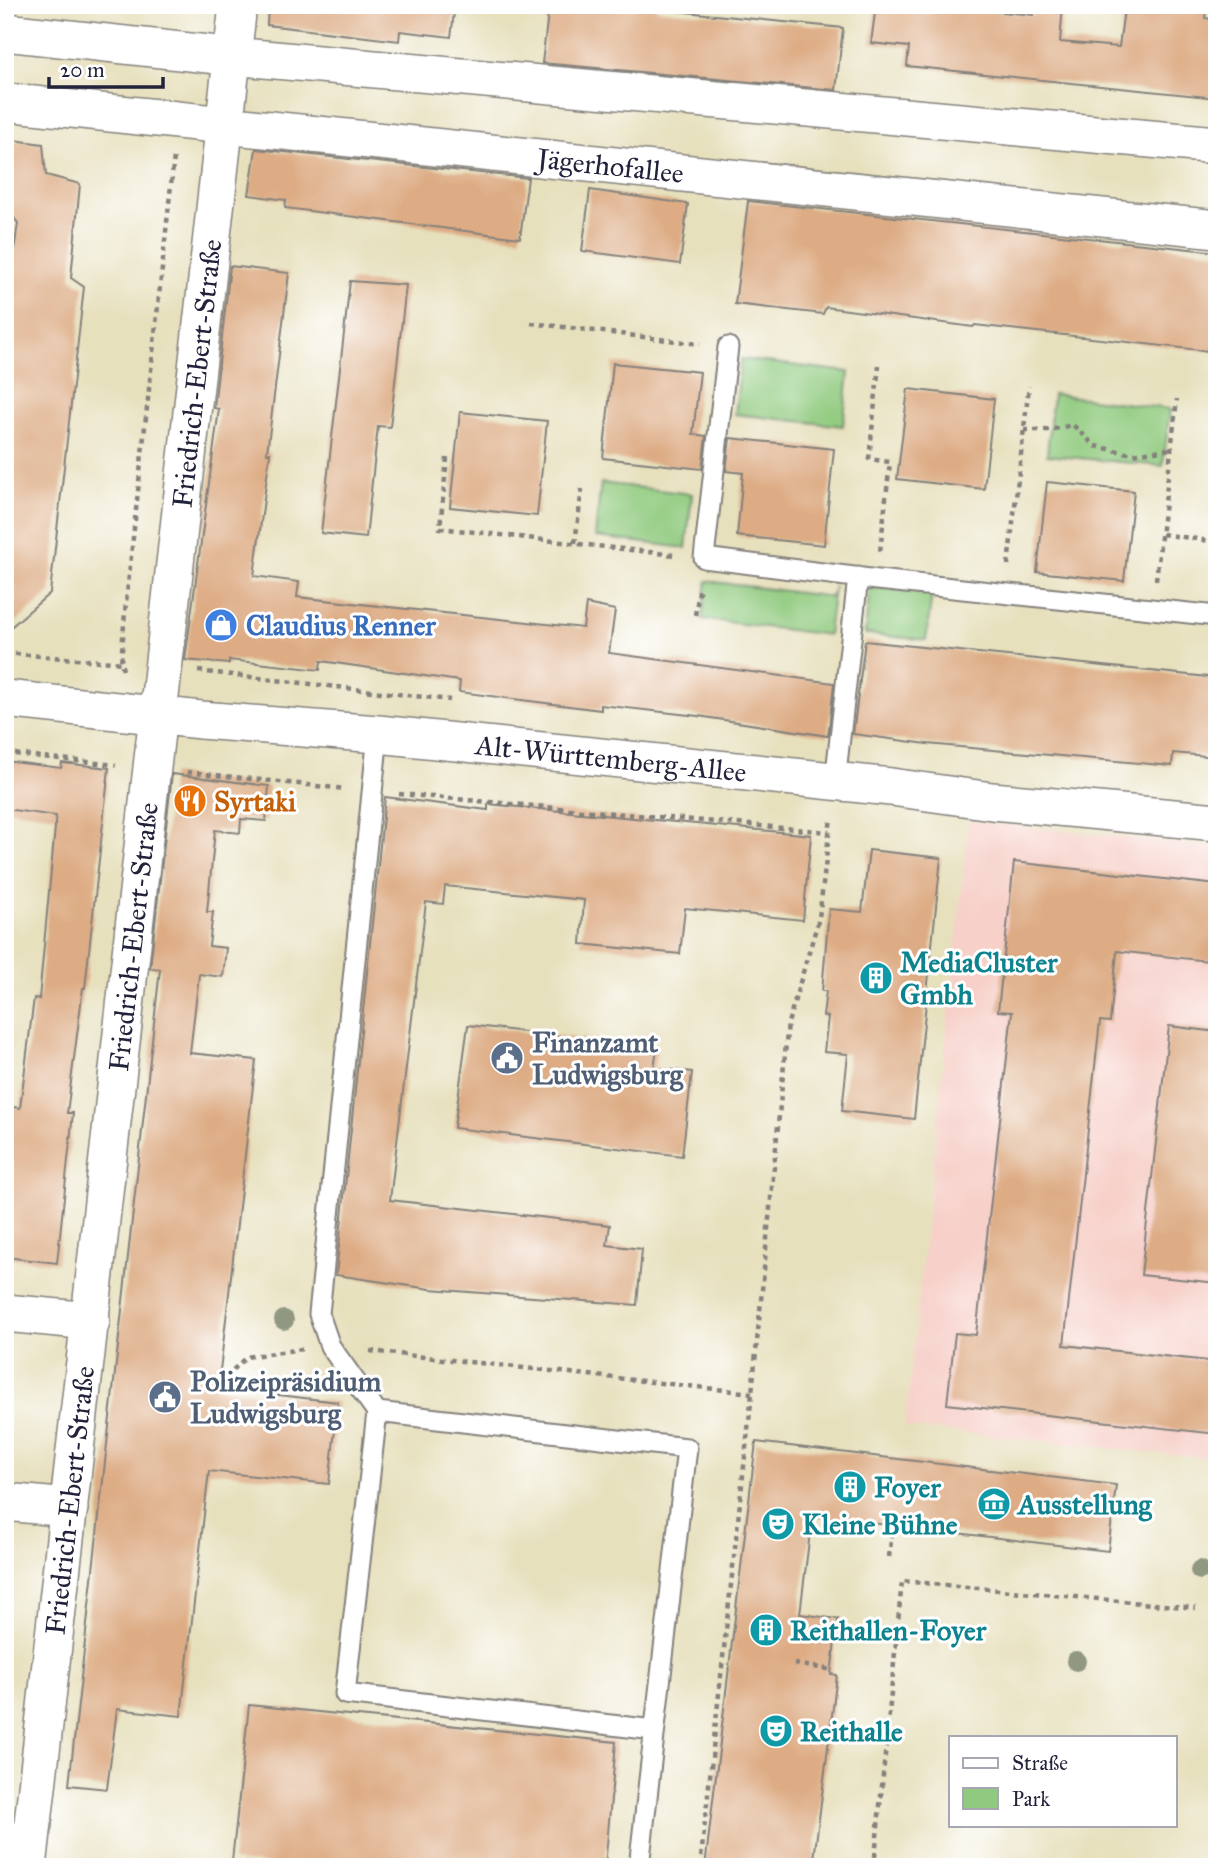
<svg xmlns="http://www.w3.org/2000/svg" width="1222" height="1872" font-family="'IM FELL Great Primer',serif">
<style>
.built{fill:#f7d0c9}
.green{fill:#90ca7e;stroke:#59765c;stroke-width:2}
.building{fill:#ddac84}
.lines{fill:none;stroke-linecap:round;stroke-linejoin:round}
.lane-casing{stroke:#84817c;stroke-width:23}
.street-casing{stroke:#84817c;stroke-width:40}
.path{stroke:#84817c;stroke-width:4.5;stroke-dasharray:5 5;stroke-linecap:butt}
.lane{stroke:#fff;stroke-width:19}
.street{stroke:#fff;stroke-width:37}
.tree{fill:#909882}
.labels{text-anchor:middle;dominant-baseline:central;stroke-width:6;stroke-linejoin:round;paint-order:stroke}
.street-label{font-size:28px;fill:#22223b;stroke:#fff}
.shop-label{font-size:28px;font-weight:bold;fill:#366cbe;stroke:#fff;text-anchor:start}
.food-label{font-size:28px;font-weight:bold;fill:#c56008;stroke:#fff;text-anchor:start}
.culture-label{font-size:28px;font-weight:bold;fill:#0d838f;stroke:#fff;text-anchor:start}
.service-label{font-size:28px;font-weight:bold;fill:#4e5e75;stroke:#fff;text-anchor:start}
</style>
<rect width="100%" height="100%" fill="#fff"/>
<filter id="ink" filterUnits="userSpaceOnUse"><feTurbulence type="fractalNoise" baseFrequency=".0143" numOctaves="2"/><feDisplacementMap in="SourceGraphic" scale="14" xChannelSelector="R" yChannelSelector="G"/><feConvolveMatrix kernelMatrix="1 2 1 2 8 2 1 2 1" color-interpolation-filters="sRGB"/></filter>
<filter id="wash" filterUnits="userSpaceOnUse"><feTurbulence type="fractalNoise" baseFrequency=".00686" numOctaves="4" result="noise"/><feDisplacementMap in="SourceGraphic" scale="28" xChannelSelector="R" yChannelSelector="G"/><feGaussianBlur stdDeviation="1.57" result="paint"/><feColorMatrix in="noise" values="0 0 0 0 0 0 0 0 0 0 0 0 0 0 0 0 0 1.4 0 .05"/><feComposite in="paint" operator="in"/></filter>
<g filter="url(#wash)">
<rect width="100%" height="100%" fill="#e7e0bd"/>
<path class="built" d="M969,821L1217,847V1459L905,1427Z"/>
<path class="green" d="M741,359L849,372L843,426L735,414Z
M1053,394L1170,409L1163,466L1047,455Z
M601,483L692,494L686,548L595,537Z
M707,581L832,597L834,586L828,635L702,619Z
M870,587L932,593L926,640L865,634Z"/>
<g id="blocks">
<path class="building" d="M268,5H455L451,37L400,31L399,41L267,25Z
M549,5H656V9L843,28L836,90L542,63Z
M876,5H970V9L1033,15L1034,5H1063L1060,42L1119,47L1124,9L1169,14L1170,5H1207L1205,18L1217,20V98L907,66L909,47L871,43Z
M5,139L43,144L46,175L80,184L71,278L84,287L50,593L5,632V265H12L18,223L5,207Z
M256,149L528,178L520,238L285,208L286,200L249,195Z
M590,190L688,204L680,264L582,251Z
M748,201L1217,252V352L975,325L973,327L826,307L823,314L735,304Z
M230,266L289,273L267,453H270L254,576L299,582L297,597L583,628L586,604L615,610L609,653L834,683L828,736L698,716L601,705V710L459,692L460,681L321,661L320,670L229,660V664L185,660L219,409L214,408Z
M350,281L406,285L390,427L378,426L366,538L321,533Z
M613,363L700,372L693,434L706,436L702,469L603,458Z
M908,389L994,399L984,489L897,479Z
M460,412L547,421L537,516L450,507Z
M730,438L834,449L824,545L737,536L743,473L726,471Z
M1047,482L1134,491L1124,581L1037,572Z
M865,641L1217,678V757L1173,753L1172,766L927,744L853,734Z
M5,761L61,768L62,763L109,768L85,988H83L67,1113H73L57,1263L5,1257V1174L13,1107L20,1108L34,998L39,999L56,816L5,809Z
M172,774L269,786L266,821L241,819L240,833L215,830L207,912H213L209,946L226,948L223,977L199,974L190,1053L256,1060L218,1388L338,1402L329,1484L209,1471L181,1716L117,1709L107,1789L69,1785L160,969L150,968Z
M385,797L488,810V804L811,835L803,920L685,908L680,954L581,944L584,900L445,886L443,904L426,902L390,1200L610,1225L607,1245L642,1249L637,1305L430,1289L336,1275Z
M869,850L941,858L914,1119L842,1111L848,1054L824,1052L828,1017L823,1016L826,991H822L829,909L862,912Z
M1014,862L1217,885V962L1117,951L1110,1022L1100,1021L1064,1345L1217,1362V1434L947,1404L955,1333L976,1335L1012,1012L998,1011Z
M468,1025L657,1048L654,1068L692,1072L682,1156L454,1128Z
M1169,1026L1217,1032V1283L1141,1275Z
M756,1442L1116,1485L1108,1551L812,1516L800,1614L838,1619L831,1674L837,1675L813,1867H705Z
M249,1705L616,1742L605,1867H289L232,1861Z"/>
</g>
</g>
<g filter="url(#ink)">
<use href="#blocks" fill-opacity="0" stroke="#84817c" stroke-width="2"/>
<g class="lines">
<defs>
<path id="lane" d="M728,347L704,558L878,580L1217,616
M378,734L319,1314L330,1346L377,1412L345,1694L654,1730
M835,782L858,577
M377,1412L687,1448L639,1867"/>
<g id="street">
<path d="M5,32L208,54L1217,145"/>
<path id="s1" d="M5,102L1217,229"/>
<path id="s2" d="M5,699L201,720L378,734L891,787L992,801L1217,822"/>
<path d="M5,1313L91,1321"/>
<path d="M5,1502L69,1508"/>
<path id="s3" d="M28,1867L238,5"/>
</g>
</defs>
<use href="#lane" class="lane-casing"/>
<use href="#street" class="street-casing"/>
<path class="path" d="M531,323L700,344
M879,365L869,459L890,462L880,552
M1024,430H1049L1073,425L1095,446L1132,454L1170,449
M447,458L440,528L675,555
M1162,534L1217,542
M575,543L582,489
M1008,565L1029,386
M1156,580L1177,399
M695,615L700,586
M5,653L123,663
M123,670L121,663L125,612L174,157
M198,671L450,700
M5,753L116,765
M187,772L345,789
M399,794L829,832
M370,1351L752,1393
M219,1384L246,1357L302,1349
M889,1557L893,1525
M794,1664L827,1669V1664
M700,1867L752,1393L788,1023L819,918L831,817
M874,1867L902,1581L1196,1608"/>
<use href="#lane" class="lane"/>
<use href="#street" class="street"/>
</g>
<g class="tree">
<circle cx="284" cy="1320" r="10"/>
<circle cx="1200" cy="1570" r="10"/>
<circle cx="1076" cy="1661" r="10"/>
</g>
</g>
<defs>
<symbol id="shop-disc" viewBox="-11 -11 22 22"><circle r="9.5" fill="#3f7fe0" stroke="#fff"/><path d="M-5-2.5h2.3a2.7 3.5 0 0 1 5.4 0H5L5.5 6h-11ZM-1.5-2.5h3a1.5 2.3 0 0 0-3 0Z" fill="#fff"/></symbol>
<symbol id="restaurant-disc" viewBox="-11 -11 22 22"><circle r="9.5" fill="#e8710a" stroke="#fff"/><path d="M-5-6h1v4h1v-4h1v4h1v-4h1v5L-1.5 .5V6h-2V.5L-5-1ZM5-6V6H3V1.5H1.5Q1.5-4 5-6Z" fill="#fff"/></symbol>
<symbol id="building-disc" viewBox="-11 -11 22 22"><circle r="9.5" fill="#0f9aa8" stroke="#fff"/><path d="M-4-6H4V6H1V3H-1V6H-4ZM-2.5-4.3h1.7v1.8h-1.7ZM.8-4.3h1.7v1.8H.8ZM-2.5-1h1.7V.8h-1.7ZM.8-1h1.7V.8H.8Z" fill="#fff"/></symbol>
<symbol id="civic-disc" viewBox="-11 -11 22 22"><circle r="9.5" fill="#5c6f8a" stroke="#fff"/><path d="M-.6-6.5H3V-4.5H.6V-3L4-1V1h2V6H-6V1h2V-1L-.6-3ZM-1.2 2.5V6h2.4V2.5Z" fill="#fff"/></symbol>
<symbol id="museum-disc" viewBox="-11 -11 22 22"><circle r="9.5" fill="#0f9aa8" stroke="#fff"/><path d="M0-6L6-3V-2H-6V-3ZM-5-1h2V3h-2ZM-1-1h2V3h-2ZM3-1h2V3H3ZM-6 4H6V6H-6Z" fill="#fff"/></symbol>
<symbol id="theatre-disc" viewBox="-11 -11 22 22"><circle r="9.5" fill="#0f9aa8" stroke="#fff"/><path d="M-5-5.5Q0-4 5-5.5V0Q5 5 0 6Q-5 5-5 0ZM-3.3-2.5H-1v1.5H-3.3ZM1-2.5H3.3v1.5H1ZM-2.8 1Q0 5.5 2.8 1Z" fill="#fff"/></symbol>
</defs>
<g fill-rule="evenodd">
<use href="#shop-disc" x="202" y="606" width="38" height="38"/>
<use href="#restaurant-disc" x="171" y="782" width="38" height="38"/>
<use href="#building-disc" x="857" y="959" width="38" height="38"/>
<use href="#civic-disc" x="488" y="1039" width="38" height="38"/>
<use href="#civic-disc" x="146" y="1378" width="38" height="38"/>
<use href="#building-disc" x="831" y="1468" width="38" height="38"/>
<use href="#museum-disc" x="975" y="1485" width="38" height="38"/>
<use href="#theatre-disc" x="759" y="1505" width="38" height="38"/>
<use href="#building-disc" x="747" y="1611" width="38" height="38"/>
<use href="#theatre-disc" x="757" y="1712" width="38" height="38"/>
</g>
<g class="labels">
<g class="street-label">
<text stroke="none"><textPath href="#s1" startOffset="609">Jägerhofallee</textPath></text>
<text stroke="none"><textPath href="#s3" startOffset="1503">Friedrich-Ebert-Straße</textPath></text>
<text stroke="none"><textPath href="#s2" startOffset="609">Alt-Württemberg-Allee</textPath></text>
<text stroke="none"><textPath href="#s3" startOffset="936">Friedrich-Ebert-Straße</textPath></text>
<text stroke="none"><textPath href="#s3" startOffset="369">Friedrich-Ebert-Straße</textPath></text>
</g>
<g class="shop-label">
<text x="246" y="625">Claudius Renner</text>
</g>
<g class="food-label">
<text x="214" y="801">Syrtaki</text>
</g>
<g class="culture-label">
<text x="900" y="962">MediaCluster<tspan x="900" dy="32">Gmbh</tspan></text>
<text x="874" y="1487">Foyer</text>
<text x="1018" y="1504">Ausstellung</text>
<text x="802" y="1524">Kleine Bühne</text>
<text x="790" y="1630">Reithallen-Foyer</text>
<text x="800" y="1731">Reithalle</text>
</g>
<g class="service-label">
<text x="532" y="1042">Finanzamt<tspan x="532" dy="32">Ludwigsburg</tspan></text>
<text x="190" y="1381">Polizeipräsidium<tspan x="190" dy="32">Ludwigsburg</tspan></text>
</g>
</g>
<rect width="1222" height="1872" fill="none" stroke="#fff" stroke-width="28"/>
<rect x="949" y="1736" width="228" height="91" fill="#ffffff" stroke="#a7a7b1" stroke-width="2"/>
<rect x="963" y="1758" width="35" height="10" fill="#ffffff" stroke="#a7a7b1" stroke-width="2"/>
<text x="1012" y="1770" font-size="21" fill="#22223b">Straße</text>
<rect x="963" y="1788" width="35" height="21" fill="#90ca7e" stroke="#a7a7b1" stroke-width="2"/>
<text x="1012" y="1806" font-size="21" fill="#22223b">Park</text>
<path d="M49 77v10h114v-10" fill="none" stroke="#22223b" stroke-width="3.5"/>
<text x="60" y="77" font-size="21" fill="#22223b" stroke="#ffffff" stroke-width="5" paint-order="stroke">20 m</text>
</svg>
